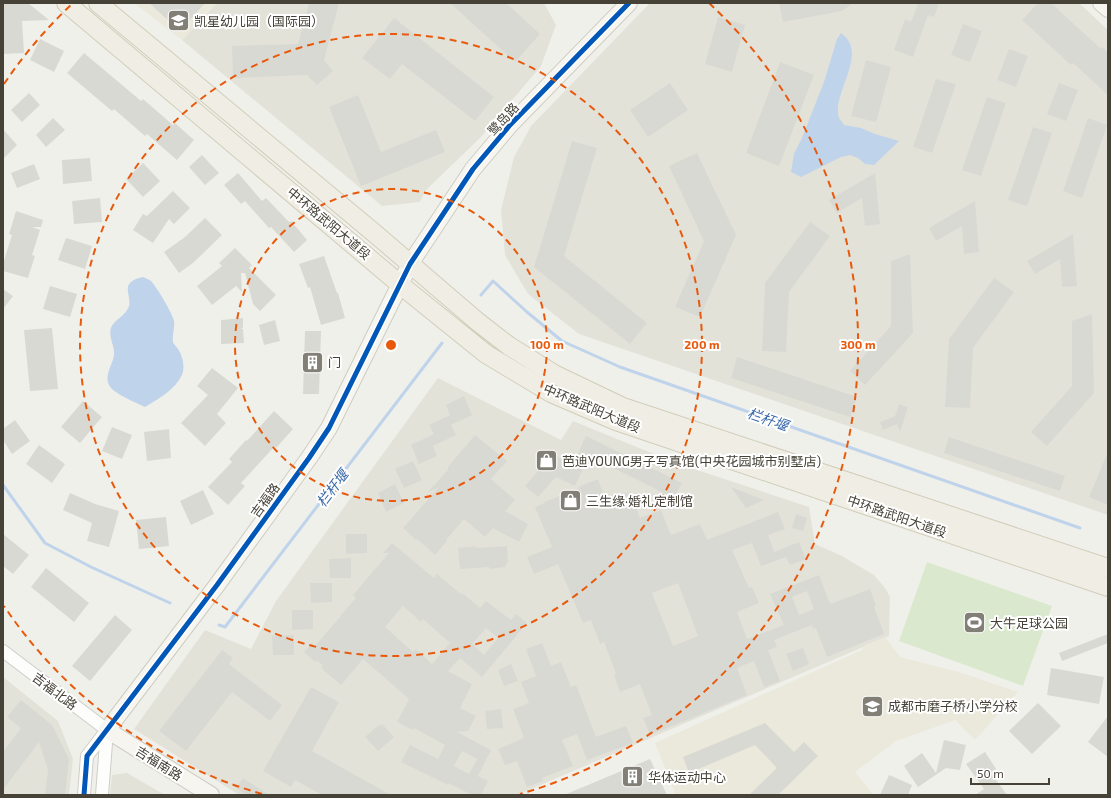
<svg xmlns="http://www.w3.org/2000/svg" width="1111" height="798" font-family="'Exo 2','Noto Sans SC',sans-serif">
<style>
.residential{fill:#e3e2d9}
.education{fill:#eae9db}
.green{fill:#dae9cd}
.water{fill:#bfd3ea}
.lines{fill:none;stroke-linecap:round;stroke-linejoin:round}
.stream{stroke:#bfd3ea;stroke-width:3}
.building{fill:#d9d9d4;fill-rule:evenodd}
.street-casing{stroke:#cecdc9;stroke-width:14}
.secondary-casing{stroke:#cecdc3;stroke-width:18}
.primary-casing{stroke:#d1cdba;stroke-width:20}
.street{stroke:#fdfdfc;stroke-width:12}
.secondary{stroke:#f6f5ef;stroke-width:16}
.primary{stroke:#f0eee4;stroke-width:18}
.cycleway-casing{stroke:#fff;stroke-width:8}
.cycleway{stroke:#0057b8;stroke-width:5}
.ring{fill:none;stroke:#e8590c;stroke-width:2;stroke-dasharray:7 5}
.labels{text-anchor:middle;dominant-baseline:central;stroke-width:4;stroke-linejoin:round;paint-order:stroke}
.poi-label{font-size:13px;fill:#464238;stroke:#fff;text-anchor:start}
.street-label{font-size:13px;fill:#464238;stroke:#fff}
.water-label{font-size:14px;font-style:italic;fill:#3969a9;stroke:#fff}
.centre{fill:#e8590c;stroke:#fff;stroke-width:2}
.ring-label{font-size:12px;text-anchor:middle;font-weight:bold;fill:#e8590c;stroke:#fff;stroke-width:4;stroke-linejoin:round;paint-order:stroke}
</style>
<rect width="100%" height="100%" fill="#f0f0eb"/>
<path class="residential" d="M217,3H544L556,25L541,66L481,137L425,191L420,202L382,206L182,40Z
M650,3H1079L1108,30V515L579,334L528,294L505,255L501,210L514,157L531,126Z
M438,378L561,440L573,421L676,463L809,507L815,544L842,556L874,575L885,588L890,597L889,636L517,795H239L134,729L205,630L251,649L276,601Z
M3,677L58,721L73,759L69,795H3Z
M127,773L165,795H110L112,775Z"/>
<path class="education" d="M134,3H217L182,40Z
M885,637L900,657L959,672L1018,692L975,740L955,720L896,741L855,772L874,795H676L655,743L862,650L865,645Z"/>
<path class="green" d="M927,562L1052,606L1023,686L899,641Z"/>
<path class="water" d="M841,33C870,53 831,93 839,118C840,120 843,123 844,125L861,128L875,134L899,141L874,165L865,164L858,158L850,155L841,157L801,177L791,172L794,154L802,138L824,82L837,39Z
M143,277C145,278 149,279 151,281C156,286 173,314 174,321C175,328 172,334 173,342C174,345 176,346 178,349C183,356 185,368 182,375C175,390 158,399 145,407C137,403 112,393 109,385C104,375 113,364 114,355C115,346 108,337 111,328C113,321 123,317 127,310C136,298 115,283 143,277Z"/>
<g class="lines">
<path class="stream" d="M481,295L493,281L527,312L562,341L620,367L1080,528
M3,485L45,543L91,567L170,603
M219,625L225,627L442,343"/>
</g>
<path class="building" d="M3,3H28L49,20L22,21L24,53L3,54Z
M149,3H205L180,31Z
M309,3H339L324,60L333,71L317,85L307,75L233,78L232,46L298,44Z
M450,3H506L540,34L515,62Z
M779,3H853L842,11L783,22Z
M918,3H939L934,17L928,15L913,57L894,50L905,19L911,22Z
M1038,3H1051L1100,48L1102,47L1108,52V95L1073,63L1071,65L1022,20Z
M718,17L745,25L732,72L705,64Z
M394,18L494,97L475,121L402,64L390,79L362,58Z
M963,24L982,31L970,62L951,55Z
M40,39L64,51L54,72L30,60Z
M1009,49L1028,56L1016,87L997,80Z
M84,53L141,101L143,99L173,125L175,123L194,140L177,160L147,134L145,136L114,109L112,111L67,73Z
M866,60L891,67L876,122L851,116Z
M780,62L814,75L779,166L746,153Z
M936,79L956,84L932,153L913,147Z
M670,83L688,110L648,137L630,110Z
M1059,83L1078,90L1066,121L1047,114Z
M29,93L40,105L22,122L11,110Z
M358,95L381,152L436,130L445,152L361,186L329,107Z
M987,97L1006,103L981,176L962,170Z
M53,118L65,130L46,147L36,135Z
M1088,118L1107,125L1082,198L1063,191Z
M1033,127L1052,133L1027,206L1008,200Z
M3,129L17,145L3,159Z
M572,141L597,148L564,256L647,323L630,344L534,267Z
M697,153L736,235L700,317L675,307L704,241L669,166Z
M202,155L219,173L205,185L189,167Z
M90,158L92,181L63,184L62,160Z
M143,163L160,181L143,197L126,179Z
M34,164L40,179L17,188L11,173Z
M238,173L262,201L266,198L289,222L291,221L307,240L294,252L271,227L269,228L245,201L241,204L224,185Z
M875,173L880,224L865,226L862,198L837,213L829,200Z
M173,191L190,208L174,224L169,219L153,243L133,230L143,214L147,216Z
M100,198L102,222L74,224L72,201Z
M975,201L979,252L964,254L962,226L936,241L929,228Z
M16,211L43,220L41,227H32L40,230L32,255L35,256L28,278L3,271V264L12,235L9,234Z
M205,218L222,235L193,263L179,273L164,252L185,237Z
M810,222L830,236L789,292L786,352L762,351L765,283Z
M1073,234L1077,286L1062,287L1060,259L1035,274L1027,261Z
M66,238L92,246L85,269L58,260Z
M235,248L252,265L249,268L276,295L260,311L253,304L245,273H241L242,292L236,286L212,305L197,286L222,266L219,263Z
M910,254L913,333L865,385L850,371L891,326V261Z
M324,256L337,293H338L345,318L321,325L310,287L308,288L299,264Z
M994,278L1014,292L973,348L970,408L945,407L949,339Z
M50,286L77,294L70,317L43,309Z
M3,289L13,296L3,309Z
M1092,314L1094,393L1047,446L1031,432L1072,386V321Z
M243,318V327L241,329H243L244,343L221,344V320Z
M275,320L280,341L264,345L259,325Z
M52,328L58,389L30,391L24,330Z
M305,331H321L319,394H303Z
M737,357L857,397L850,417L731,378Z
M212,368L238,388L217,414L226,423L205,446L181,423L208,395L197,386Z
M464,396L472,415L451,425L456,435L433,446L437,456L419,464L411,445L434,434L429,425L450,415L446,405Z
M83,401L102,417L80,443L61,427Z
M899,404L908,407L900,432L897,424L883,430L880,422L895,416Z
M274,411L293,429L276,448L275,446L241,483L245,486L228,505L208,487L232,462L229,459L246,440L247,441Z
M15,420L30,441L12,454L3,440V429Z
M112,427L132,435L122,459L102,451Z
M169,429L171,458L147,461L144,432Z
M475,435L507,461L491,479L515,500L505,511L528,524L519,542L493,528L485,537L464,519L446,540L447,541L435,555L417,539L416,540L403,528L438,488L428,492L448,470V467Z
M586,436L682,483L674,498L589,456L575,486L556,477L538,497L525,486L540,469L536,467L544,451L573,464Z
M949,437L1065,476L1060,491L944,453Z
M39,445L65,464L52,483L26,464Z
M1108,452V505L1089,497Z
M413,461L422,480L404,488L395,469Z
M598,479L606,502L630,492L640,518L661,510L671,535L700,524L707,540L778,512L785,529L768,535L774,552L799,542L806,559L790,565L786,557L761,566L752,543L732,550L749,588L752,587L759,603L737,612L747,639L784,625L770,594L819,575L830,604L870,589L876,606L874,607L884,634L827,657L816,628L813,629L812,625L774,640L777,647L768,650L780,681L764,687L754,661L737,668L747,695L650,735L643,718L652,715L640,684L620,692L614,675L616,674L604,642L600,644L591,620L583,623L558,564L534,574L527,557L552,547L535,507L545,503L544,502L580,488L578,487ZM678,583L698,636L673,646L652,593ZM807,591L814,609L799,615L792,597Z
M395,484L404,503L386,512L378,493Z
M731,487L764,500L746,508Z
M203,490L214,514L191,525L180,501Z
M70,493L95,504L119,511L109,547L87,541L92,523L63,510Z
M796,514L807,518L803,531L792,528Z
M166,517L169,546L139,549L136,520Z
M3,534L29,555L13,574L3,566Z
M346,534H367V553L346,554Z
M392,543L434,578L437,574L462,595L461,592L480,608L486,601L511,620L516,614L527,623L482,677L460,658L448,671L472,684L460,708L476,716L468,731L457,732L491,750L478,776L488,781L481,795H472L448,783V785L401,762L410,745L438,759L445,745L414,728L413,730L397,722L409,699L363,659L341,685L321,668L323,665L317,661L315,662L304,652L313,642V648L341,616H340L356,598L353,595L389,553H383ZM403,606L421,622L423,619L450,643L432,664L416,649L413,652L385,627ZM486,628L498,638L484,655L472,644ZM462,751L477,759L469,774L454,766Z
M477,546L475,548L507,546L508,562L505,567L490,569L489,567L460,569L458,548Z
M351,558V578H330L329,559Z
M46,568L89,603L74,622L31,587Z
M310,583H332V602L311,603Z
M292,610H313V629L292,630Z
M115,615L132,630L90,681L72,666Z
M1108,634V643L1062,661L1059,653Z
M294,635V655H273L272,636Z
M542,643L551,666L561,662L571,687L576,685L596,737L626,726L633,743L587,760L577,734L562,740L573,766L542,778L543,781L527,787L517,761L505,765L498,749L524,738L513,709L529,703L521,682L536,676L526,649Z
M803,648L809,664L793,671L786,654Z
M222,650L233,658L229,664L282,705L270,721L232,692L186,751L159,731Z
M511,664L518,681L504,686L498,670Z
M1051,668L1104,677L1099,704L1047,695Z
M311,687L339,702L312,751L391,795H322L295,780L291,787L263,771Z
M21,700L52,725L69,759L65,795H45L48,770L39,742L3,790V752L21,728L7,717Z
M1038,703L1061,726L1032,754L1009,731Z
M501,709L503,728L487,729L485,711Z
M1108,716V757L1088,742Z
M765,723L794,752L804,742L818,756L778,795H749L777,768L755,745L689,773L683,757Z
M382,724L394,737L378,751L365,737L379,725L381,726Z
M944,740L966,745L960,770L946,768L918,787L904,766L922,753L936,773Z
M985,752L996,769L991,773L1007,795H975L984,789L966,764Z
M650,759L667,795H564Z
M889,775L912,785L908,795H880Z
M243,778L269,795H247L236,788Z"/>
<g class="lines">
<defs>
<path id="street" d="M3,651L107,730
M84,795L87,756L107,730
M102,795L107,730"/>
<path id="secondary" d="M1101,3L1108,9
M211,795L107,730L217,585L309,458L329,428L410,264L473,169L510,125L629,3"/>
<path id="primary" d="M66,3L408,291L486,354L551,393L616,421L1108,587
M98,3L373,232L478,322L509,346L554,374L623,407L1108,568"/>
</defs>
<use href="#street" class="street-casing"/>
<use href="#secondary" class="secondary-casing"/>
<use href="#primary" class="primary-casing"/>
<use href="#street" class="street"/>
<use href="#secondary" class="secondary"/>
<use href="#primary" class="primary"/>
<defs>
<path id="cycleway" d="M84,795L87,756L217,585L309,458L329,428L410,264L473,169L510,125L629,3"/>
</defs>
<use href="#cycleway" class="cycleway-casing"/>
<use href="#cycleway" class="cycleway"/>
</g>
<g class="ring">
<circle cx="391" cy="345" r="156"/>
<circle cx="391" cy="345" r="311"/>
<path d="M262 794A467 467 0 0 1 4 606M4 84A467 467 0 0 1 73 3M709 3A467 467 0 0 1 520 794"/>
</g>
<defs>
<symbol id="school-square" viewBox="-11 -11 22 22"><rect x="-9" y="-9" width="18" height="18" rx="4" fill="#827f77" stroke="#fff"/><path d="M0-5L7-2L0 1L-7-2ZM-4 1L0 2.5L4 1V4Q0 6-4 4Z" fill="#fff"/></symbol>
<symbol id="building-square" viewBox="-11 -11 22 22"><rect x="-9" y="-9" width="18" height="18" rx="4" fill="#827f77" stroke="#fff"/><path d="M-4-6H4V6H1V3H-1V6H-4ZM-2.5-4.3h1.7v1.8h-1.7ZM.8-4.3h1.7v1.8H.8ZM-2.5-1h1.7V.8h-1.7ZM.8-1h1.7V.8H.8Z" fill="#fff"/></symbol>
<symbol id="shop-square" viewBox="-11 -11 22 22"><rect x="-9" y="-9" width="18" height="18" rx="4" fill="#827f77" stroke="#fff"/><path d="M-5-2.5h2.3a2.7 3.5 0 0 1 5.4 0H5L5.5 6h-11ZM-1.5-2.5h3a1.5 2.3 0 0 0-3 0Z" fill="#fff"/></symbol>
<symbol id="stadium-square" viewBox="-11 -11 22 22"><rect x="-9" y="-9" width="18" height="18" rx="4" fill="#827f77" stroke="#fff"/><path d="M0-5a6.5 5 0 1 0 0 10a6.5 5 0 1 0 0-10ZM-3.5-1.8h7v3.6h-7Z" fill="#fff"/></symbol>
</defs>
<g fill-rule="evenodd">
<use href="#school-square" x="166" y="8" width="25" height="25"/>
<use href="#building-square" x="300" y="350" width="25" height="25"/>
<use href="#shop-square" x="534" y="448" width="25" height="25"/>
<use href="#shop-square" x="558" y="488" width="25" height="25"/>
<use href="#stadium-square" x="962" y="610" width="25" height="25"/>
<use href="#school-square" x="860" y="694" width="25" height="25"/>
<use href="#building-square" x="620" y="764" width="25" height="25"/>
</g>
<g class="labels">
<g class="poi-label">
<text x="194" y="21">凯星幼儿园（国际园）</text>
<text x="328" y="362">门</text>
<text x="562" y="461">芭迪YOUNG男子写真馆(中央花园城市别墅店)</text>
<text x="586" y="501">三生缘·婚礼定制馆</text>
<text x="990" y="623">大牛足球公园</text>
<text x="888" y="706">成都市磨子桥小学分校</text>
<text x="648" y="777">华体运动中心</text>
</g>
<g class="street-label">
<text transform="translate(503 119) rotate(-48)">鹭岛路</text>
<text transform="translate(329 223) rotate(40)">中环路武阳大道段</text>
<text transform="translate(592 408) rotate(23)">中环路武阳大道段</text>
<text transform="translate(265 500) rotate(-54)">吉福路</text>
<text transform="translate(897 516) rotate(19)">中环路武阳大道段</text>
<text transform="translate(55 691) rotate(37)">吉福北路</text>
<text transform="translate(159 763) rotate(32)">吉福南路</text>
</g>
<g class="water-label">
<text transform="translate(768 419) rotate(19)">栏杆堰</text>
<text transform="translate(332 488) rotate(-53)">栏杆堰</text>
</g>
</g>
<circle cx="391" cy="345" r="6" class="centre"/>
<g class="ring-label">
<text x="547" y="349">100 m</text>
<text x="702" y="349">200 m</text>
<text x="858" y="349">300 m</text>
</g>
<rect width="1111" height="798" fill="none" stroke="#464238" stroke-width="8"/>
<path d="M971 778v6h78v-6" fill="none" stroke="#464238" stroke-width="2"/>
<text x="977" y="778" font-size="12" fill="#464238" stroke="#ffffff" stroke-width="3" paint-order="stroke">50 m</text>
</svg>
